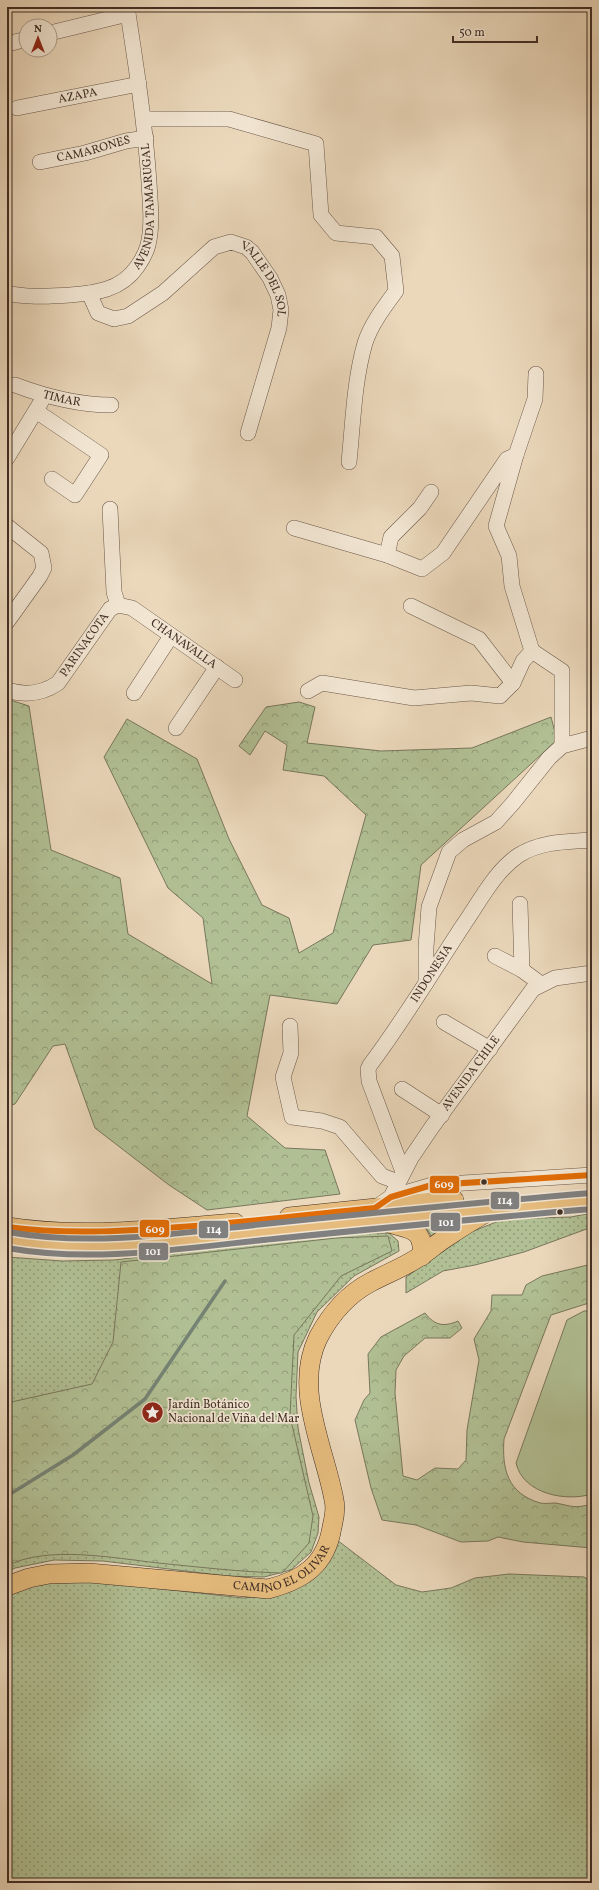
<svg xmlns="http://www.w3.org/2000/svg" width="599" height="1890" font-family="Vollkorn,serif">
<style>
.grass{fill:url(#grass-dots);stroke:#78775c}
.forest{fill:url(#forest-crowns);stroke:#78775c}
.garden{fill:#b1c094;stroke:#78775c}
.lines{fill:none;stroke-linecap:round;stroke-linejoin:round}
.stream{stroke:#758375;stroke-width:3.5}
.minor-casing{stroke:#6b584a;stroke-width:16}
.major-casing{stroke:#402e25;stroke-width:20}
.minor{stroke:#f2e6d3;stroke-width:15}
.major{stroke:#e6bc7e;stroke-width:19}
.bus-1-casing{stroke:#f2e6d3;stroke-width:9}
.bus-2-casing{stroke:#f2e6d3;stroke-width:9}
.bus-3-casing{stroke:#f2e6d3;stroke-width:9}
.bus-1{stroke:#e26d06;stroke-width:6}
.bus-2{stroke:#808080;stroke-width:6}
.bus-3{stroke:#808080;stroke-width:6}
.bus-dot{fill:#402e25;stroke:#f2e6d3;stroke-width:1.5}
.labels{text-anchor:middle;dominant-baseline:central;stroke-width:3.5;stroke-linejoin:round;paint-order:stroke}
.street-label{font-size:12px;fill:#402e25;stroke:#f2e6d3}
.poi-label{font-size:12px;fill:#402e25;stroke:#f2e6d3;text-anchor:start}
.line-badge{stroke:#f2e6d3;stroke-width:1.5}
.badge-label{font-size:11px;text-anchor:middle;font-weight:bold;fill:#fff}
</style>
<defs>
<pattern id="grass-dots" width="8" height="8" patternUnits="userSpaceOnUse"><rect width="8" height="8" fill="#b1c094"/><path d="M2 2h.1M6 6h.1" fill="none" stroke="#919c79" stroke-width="1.8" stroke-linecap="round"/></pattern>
<pattern id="forest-crowns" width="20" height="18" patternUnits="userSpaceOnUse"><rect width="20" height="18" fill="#b1c094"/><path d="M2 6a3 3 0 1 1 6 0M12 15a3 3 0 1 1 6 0" fill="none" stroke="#919c79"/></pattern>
</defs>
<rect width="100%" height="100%" fill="#ebd8bb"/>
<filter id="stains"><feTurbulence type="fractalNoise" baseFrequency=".005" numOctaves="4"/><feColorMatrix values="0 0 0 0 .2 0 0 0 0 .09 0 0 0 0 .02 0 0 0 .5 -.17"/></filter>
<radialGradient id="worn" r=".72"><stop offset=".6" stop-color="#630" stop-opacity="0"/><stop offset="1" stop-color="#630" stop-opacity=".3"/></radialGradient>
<path class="grass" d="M592,1213V1227L524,1252L475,1265L443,1271L406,1293V1277L471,1232L504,1219L571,1217Z
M456,1220L431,1236L424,1224Z
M389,1233L398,1241L399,1251L354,1276L317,1312L298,1352L296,1396L298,1428L309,1483L319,1517L318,1533L311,1552L291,1570L264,1577L227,1576L103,1561L54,1560L15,1568L7,1572V1257L62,1261L114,1260L335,1234Z
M337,1540L396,1585L422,1592L451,1588L475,1578L509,1574L584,1577L592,1582V1883H7V1592L45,1583L100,1582L243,1598L283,1594Z"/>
<path class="forest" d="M7,699L29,706L51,850L120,878L128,934L212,984L203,918L168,888L104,757L127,719L197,759L229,839L262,905L289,918L299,953L333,933L366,815L324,776L283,770L287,745L265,731L250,755L239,746L266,707L299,702L315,707L307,743L381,751L472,748L551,717L557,740L421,865L411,940L373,945L337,1004L270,995L247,1116L285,1148L325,1150L340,1194L207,1210L169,1185L95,1128L65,1044L53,1046L15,1104L7,1106Z
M388,1236L392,1251L341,1276L294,1335L290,1416L313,1516L309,1543L282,1573C240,1572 199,1567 158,1563C114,1558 46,1545 7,1566V1403L92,1384L113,1342L121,1262L336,1238Z
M592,1264V1302L551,1315L504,1439C502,1469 507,1493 540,1503C545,1504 550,1503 555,1503C573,1506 573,1509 592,1504V1548L523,1542L498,1537L488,1541L461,1542L416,1525L382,1520L371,1488L355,1420L364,1400L370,1393L368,1354L381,1337L425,1313C435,1326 444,1327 458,1321L462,1328L450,1338H425L404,1356L396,1370L395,1393L403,1476L417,1480L435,1468L458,1469L466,1460L467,1430L479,1360L474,1339L491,1311L492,1295H522L526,1285L542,1276Z"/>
<path class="garden" d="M584,1311H592V1494C566,1502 523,1494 516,1463L567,1320Z"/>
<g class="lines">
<path class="stream" d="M7,1496L73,1455L145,1399L225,1281"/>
<defs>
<g id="minor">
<path d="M50,33L128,14"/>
<path d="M8,44L26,39"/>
<path id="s1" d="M17,108L139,84"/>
<path d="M144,119H229L316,144L321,215L336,233L376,237L392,256L396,291C385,306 371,324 365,343C354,381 353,423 349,462"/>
<path id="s2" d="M40,162L85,153L126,141L146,138"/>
<path id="s3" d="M7,293C28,298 49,296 70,295C96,293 121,290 137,267C142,260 146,253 148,245C153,225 150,202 149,182C145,123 136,65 127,7"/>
<path id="s4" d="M89,293L98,313L114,319L128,316L163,293L214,247L231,242L246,247L252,252L270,278L278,295L281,310L279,328L248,433"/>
<path id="s5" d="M15,385C47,397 77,405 111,405"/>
<path d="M36,411L101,455L75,495L52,479"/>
<path d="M516,455L535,399L536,374"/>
<path d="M7,458L41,402"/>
<path d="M110,509L114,592L118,605"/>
<path d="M7,526L41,553L44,568L40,576L7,622"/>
<path d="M294,528L387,555L422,569L443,553L507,459L516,455L496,526L509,556L512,586L532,651L523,661L513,683L500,696L471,693L414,698L322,683L308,691"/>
<path d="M387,555L391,537L420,508L431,492"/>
<path d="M411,606L479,639L513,683"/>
<path d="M532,651L562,671V746"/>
<path id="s6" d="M7,690C26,696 42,694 58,683L110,609L118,605L132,608L235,680"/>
<path d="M134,693L171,636"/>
<path d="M176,728L217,667"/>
<path d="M520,904L522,970"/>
<path d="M495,956L522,970L541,984"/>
<path d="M426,983V947L429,907L449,852L463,840L496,822L513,803L549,758L562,746L592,738"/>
<path d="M444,1022L490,1049"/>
<path d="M290,1026L291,1053L283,1077L292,1117L322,1121L340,1127L382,1176L398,1182"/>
<path d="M402,1089L442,1115"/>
<path id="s7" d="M403,1172L369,1081L368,1069L370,1065C404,1020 433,971 464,924C480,901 495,871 519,855C541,841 567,842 592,840"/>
<path d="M391,1197L432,1185L592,1175"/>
<path id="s8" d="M375,1208L391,1197L411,1158L432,1127L533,989L555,978L592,973"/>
</g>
<g id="major">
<path d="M289,1217L454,1200"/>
<path d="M389,1223C411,1230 424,1228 422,1256"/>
<path d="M7,1227C83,1239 159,1229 235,1223"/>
<path d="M7,1240C47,1248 88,1247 129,1246L493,1209L592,1201"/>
<path id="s9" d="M7,1586L29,1578L49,1574L89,1573L268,1589C303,1580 326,1565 332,1527C334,1519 336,1508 334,1500C325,1449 293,1390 318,1338C330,1315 348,1294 371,1282C388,1273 407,1266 422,1255C430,1250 436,1244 444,1239C460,1228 476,1218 493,1209"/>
</g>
</defs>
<use href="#minor" class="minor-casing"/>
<use href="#major" class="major-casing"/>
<use href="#minor" class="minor"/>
<use href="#major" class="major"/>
<defs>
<path id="bus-1" d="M7,1227C70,1235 131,1231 194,1226C255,1221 315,1214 375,1208L391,1197L432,1185L592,1175"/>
<path id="bus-2" d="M7,1248C92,1263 178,1249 263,1240C373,1229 482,1218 592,1209"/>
<path id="bus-3" d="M8,1232C93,1247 179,1233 264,1224C373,1213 482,1202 591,1193"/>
</defs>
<use href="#bus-1" class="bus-1-casing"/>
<use href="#bus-2" class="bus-2-casing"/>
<use href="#bus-3" class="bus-3-casing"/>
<use href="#bus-1" class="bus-1"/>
<use href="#bus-2" class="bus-2"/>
<use href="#bus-3" class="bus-3"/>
</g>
<defs>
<symbol id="sight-disc" viewBox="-11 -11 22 22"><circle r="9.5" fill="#8f2418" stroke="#f2e6d3"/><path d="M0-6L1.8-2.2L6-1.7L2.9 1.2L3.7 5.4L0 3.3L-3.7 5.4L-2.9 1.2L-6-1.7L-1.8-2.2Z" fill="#fff"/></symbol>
</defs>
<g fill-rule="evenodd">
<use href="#sight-disc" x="140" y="1400" width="25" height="25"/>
</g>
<g class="bus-dot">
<circle cx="484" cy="1182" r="3.5"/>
<circle cx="560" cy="1212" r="3.5"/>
</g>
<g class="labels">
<g class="street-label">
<text stroke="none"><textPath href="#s1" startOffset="62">AZAPA</textPath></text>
<text stroke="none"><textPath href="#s2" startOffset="55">CAMARONES</textPath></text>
<text stroke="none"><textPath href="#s3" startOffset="201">AVENIDA TAMARUGAL</textPath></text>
<text stroke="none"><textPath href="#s4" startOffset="235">VALLE DEL SOL</textPath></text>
<text stroke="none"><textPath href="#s5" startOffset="49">TIMAR</textPath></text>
<text stroke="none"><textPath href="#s6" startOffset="230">CHANAVALLA</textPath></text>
<text stroke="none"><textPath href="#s6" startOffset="100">PARINACOTA</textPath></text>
<text stroke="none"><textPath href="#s7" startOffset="224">INDONESIA</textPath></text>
<text stroke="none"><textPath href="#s8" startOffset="167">AVENIDA CHILE</textPath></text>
<text stroke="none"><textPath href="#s9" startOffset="284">CAMINO EL OLIVAR</textPath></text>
</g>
<g class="poi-label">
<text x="168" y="1405">Jardín Botánico<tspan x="168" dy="14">Nacional de Viña del Mar</tspan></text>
</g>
</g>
<g class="line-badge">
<rect x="429" y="1175" width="31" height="19" rx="4" fill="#e26d06"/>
<rect x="490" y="1191" width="30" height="19" rx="4" fill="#808080"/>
<rect x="430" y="1212" width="31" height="20" rx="4" fill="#808080"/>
<rect x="139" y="1219" width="31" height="19" rx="4" fill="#e26d06"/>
<rect x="198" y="1220" width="31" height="19" rx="4" fill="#808080"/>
<rect x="138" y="1242" width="31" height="19" rx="4" fill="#808080"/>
</g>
<g class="badge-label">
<text x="444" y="1188">609</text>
<text x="505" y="1204">114</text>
<text x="446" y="1226">101</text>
<text x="155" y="1233">609</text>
<text x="214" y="1233">114</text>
<text x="153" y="1255">101</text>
</g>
<rect width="599" height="1890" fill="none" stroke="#ebd8bb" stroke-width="24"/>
<rect x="8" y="8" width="583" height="1874" fill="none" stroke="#402e25" stroke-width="2"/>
<rect x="12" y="12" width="575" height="1866" fill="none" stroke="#402e25"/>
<g transform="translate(38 38)"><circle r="19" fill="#f2e6d3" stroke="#ab9c8d"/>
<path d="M0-3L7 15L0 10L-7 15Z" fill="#8f2418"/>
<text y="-6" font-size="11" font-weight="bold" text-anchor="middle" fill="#402e25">N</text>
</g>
<path d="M453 36v6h84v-6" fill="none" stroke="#402e25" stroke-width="2"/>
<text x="459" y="36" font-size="12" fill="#402e25" stroke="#f2e6d3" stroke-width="3" paint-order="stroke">50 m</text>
<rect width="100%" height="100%" filter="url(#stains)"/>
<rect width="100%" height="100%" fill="url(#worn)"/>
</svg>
